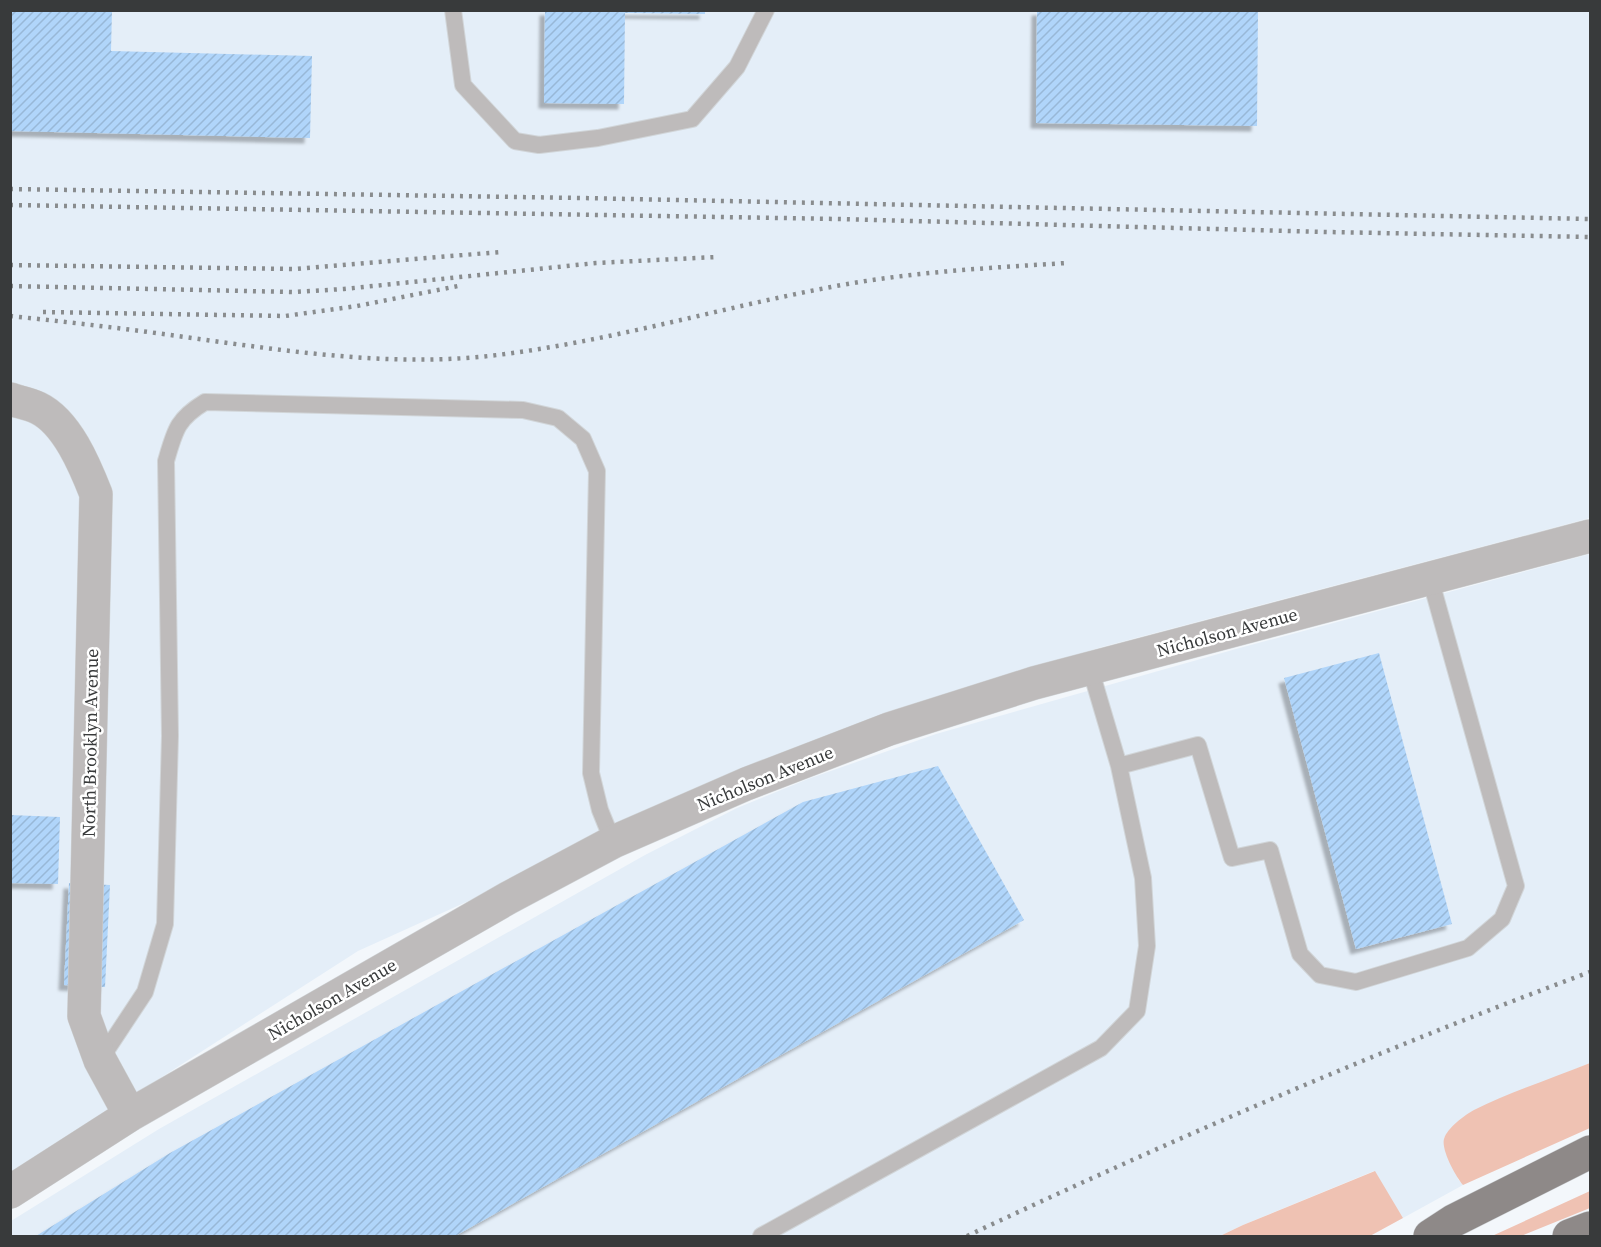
<svg xmlns="http://www.w3.org/2000/svg" width="1601" height="1247" font-family="'Source Serif 4',serif">
<style>
.built{fill:#e4eef8}
.green{fill:#efc2b3}
.building{fill:url(#building-hatch);filter:url(#shadow)}
.lines{fill:none;stroke-linecap:round;stroke-linejoin:round}
.service-casing{stroke:#d1d5d8;stroke-width:18}
.minor-casing{stroke:#d1d5d8;stroke-width:34}
.primary-casing{stroke:#d1d5d8;stroke-width:34}
.service{stroke:#bebbbb;stroke-width:16}
.minor{stroke:#bebbbb;stroke-width:33}
.primary{stroke:#8e8988;stroke-width:33}
.rail{stroke:#898c8e;stroke-width:4.5;stroke-dasharray:3 6;stroke-linecap:butt}
.labels{text-anchor:middle;dominant-baseline:central;stroke-width:5;stroke-linejoin:round;paint-order:stroke}
.street-label{font-size:18px;fill:#383a3b;stroke:#fff}
</style>
<defs>
<pattern id="building-hatch" width="6" height="6" patternUnits="userSpaceOnUse" patternTransform="scale(1.5)"><rect width="6" height="6" fill="#b0d5fa"/><path d="M-1 1l2-2M0 6l6-6M5 7l2-2" fill="none" stroke="#98b8d7"/></pattern>
<filter id="shadow"><feDropShadow dx="-5.5" dy="5.5" stdDeviation="1.5" flood-color="#0004"/></filter>
</defs>
<rect width="100%" height="100%" fill="#f3f7fb"/>
<path class="built" d="M11,11H1590V518L1102,647L954,692L803,750L358,951L11,1174Z
M1590,554V1063L1473,1111L1449,1131L1444,1138L1458,1179L1463,1185L1403,1218L1374,1171L1243,1225L1220,1236H11V1221L159,1129L645,855L737,808L808,779L936,734L1236,649Z"/>
<path class="green" d="M1590,1063V1128L1463,1185C1456,1177 1441,1150 1444,1139C1447,1128 1465,1115 1474,1110C1510,1092 1553,1078 1590,1063Z
M1375,1171L1403,1218L1370,1236H1220L1243,1225Z
M1590,1191V1208L1521,1236H1492Z"/>
<path class="building" d="M10,10H112L111,51L312,56L310,138L10,131Z
M545,10H705V14L625,13L624,104L544,103Z
M1037,10H1258L1257,126L1036,123Z
M1379,653L1452,924L1356,949L1284,678Z
M938,766L1024,920L455,1236H36L170,1153L803,802Z
M10,815L60,817L58,884L10,883Z
M69,883L110,885L105,987L64,985Z"/>
<g class="lines">
<defs>
<path id="service" d="M453,10L463,85L515,141L539,145L598,138L692,119L737,67L766,10
M1119,766L1198,745L1232,858L1270,850L1300,954L1320,975L1356,982L1468,948L1502,919L1516,886L1430,578
M100,1060L145,992L165,924L170,736L166,461C175,430 177,419 205,402L523,410L558,418L583,439L597,471L591,773L600,810L613,842
M761,1236L1101,1048L1137,1011L1147,946L1143,878L1119,766L1090,668"/>
<path id="minor" d="M10,399C19,402 29,404 38,408C67,422 85,466 96,494L84,1016L100,1060L130,1115
M10,1192L130,1115L508,898L613,842L746,784L889,729L1034,683L1590,536"/>
<path id="primary" d="M1430,1236L1453,1221L1590,1152
M1569,1236L1590,1228"/>
</defs>
<use href="#service" class="service-casing"/>
<use href="#minor" class="minor-casing"/>
<use href="#primary" class="primary-casing"/>
<use href="#service" class="service"/>
<use href="#minor" class="minor"/>
<use href="#primary" class="primary"/>
<path class="rail" d="M10,189L581,198L1590,219
M10,205L839,219L1327,232L1590,237
M10,265L295,269L500,252
M10,286L294,292L344,289L596,263L716,257
M43,312L285,316L357,306L458,286
M10,316C78,323 145,331 213,341C302,353 389,365 479,357C598,345 714,309 831,287C909,272 987,268 1066,263
M967,1236C1171,1140 1379,1050 1590,972"/>
</g>
<g class="labels">
<g class="street-label">
<text transform="translate(1227 632) rotate(-15)">Nicholson Avenue</text>
<text transform="translate(90 743) rotate(-89)">North Brooklyn Avenue</text>
<text transform="translate(765 778) rotate(-22)">Nicholson Avenue</text>
<text transform="translate(332 999) rotate(-30)">Nicholson Avenue</text>
</g>
</g>
<rect width="1601" height="1247" fill="none" stroke="#383a3b" stroke-width="24"/>
</svg>
